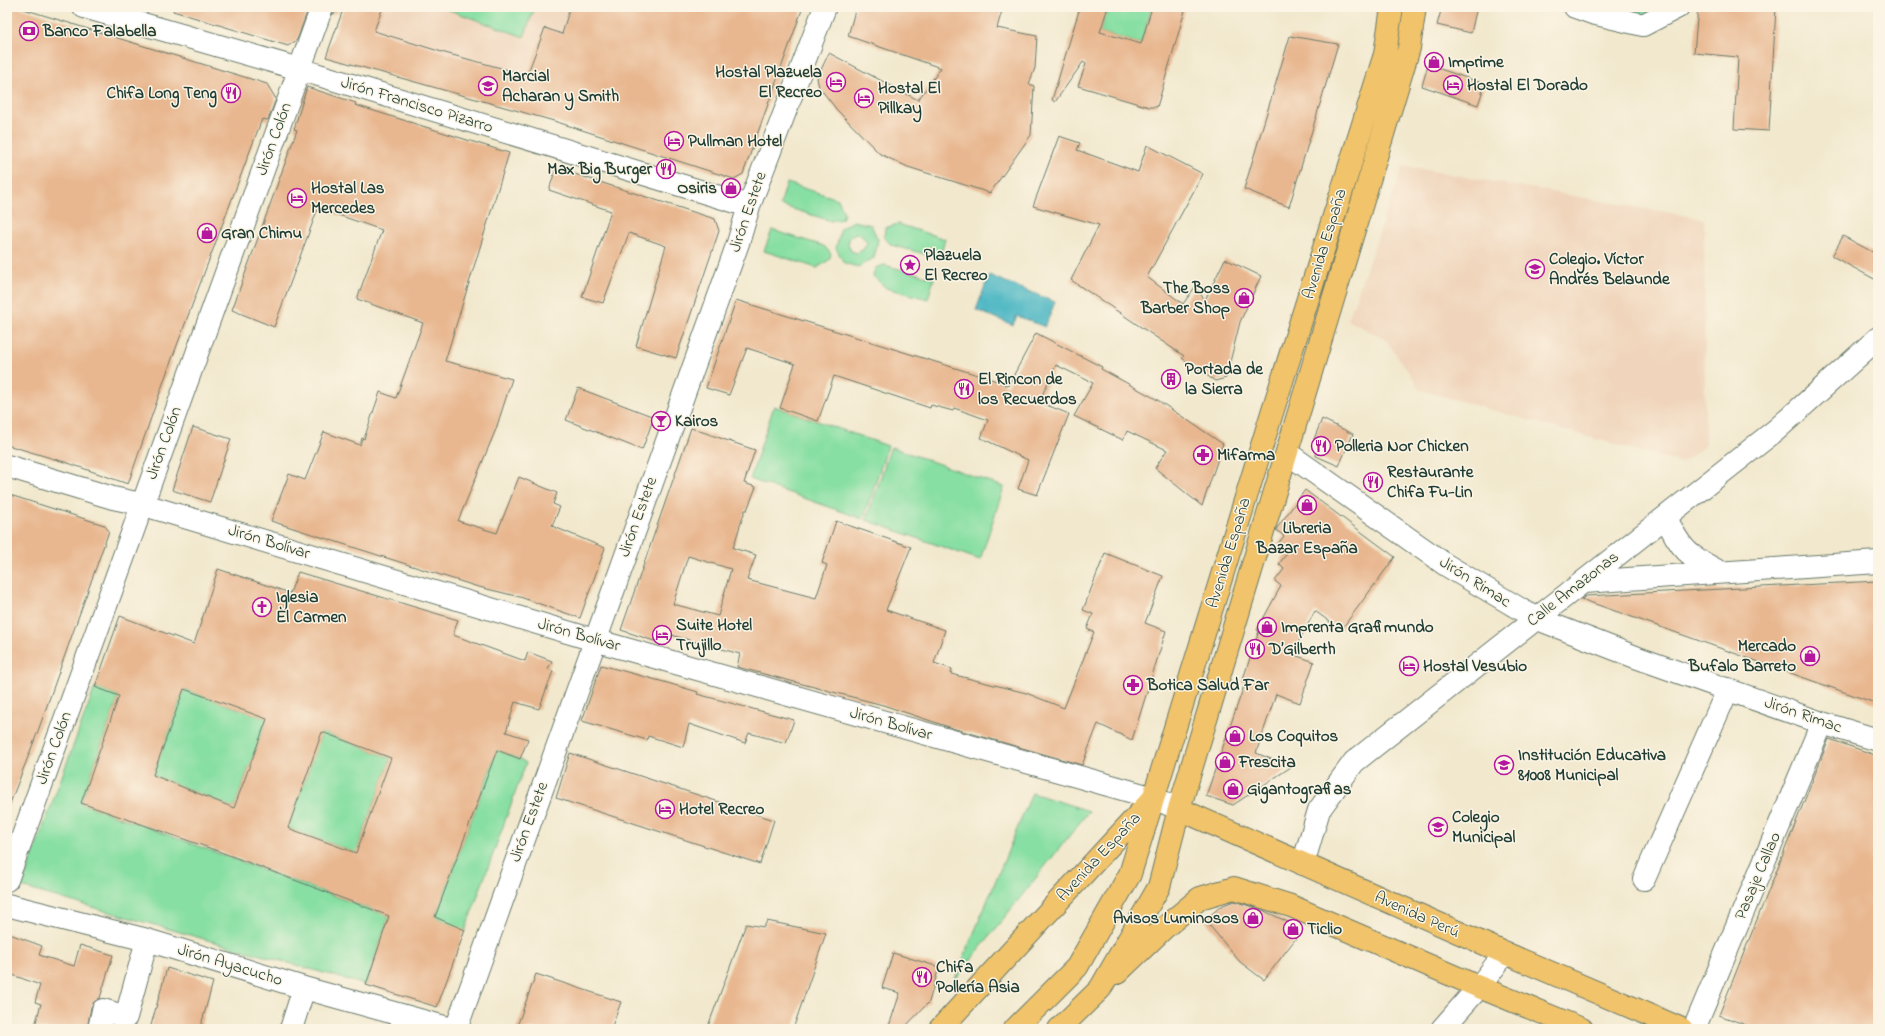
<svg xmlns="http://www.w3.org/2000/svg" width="1885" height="1036" font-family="'Indie Flower',sans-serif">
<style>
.built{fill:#f0d5bc}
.green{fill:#87dfa3;stroke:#538e6c;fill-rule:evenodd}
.water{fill:#47b5c3;stroke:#33797c}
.building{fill:#e8b790;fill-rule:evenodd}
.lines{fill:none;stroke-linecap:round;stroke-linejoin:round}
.minor-casing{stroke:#68796a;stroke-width:24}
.major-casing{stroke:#68796a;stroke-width:24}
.minor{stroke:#fff;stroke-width:22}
.major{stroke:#f1c36a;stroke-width:22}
.labels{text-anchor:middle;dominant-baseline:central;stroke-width:3;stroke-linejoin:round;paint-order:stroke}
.poi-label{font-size:17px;font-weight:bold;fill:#1f3d34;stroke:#fcf5e5;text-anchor:start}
.street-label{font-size:17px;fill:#1f3d34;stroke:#fcf5e5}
</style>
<rect width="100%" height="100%" fill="#fcf5e5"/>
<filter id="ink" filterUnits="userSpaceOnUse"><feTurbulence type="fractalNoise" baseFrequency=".025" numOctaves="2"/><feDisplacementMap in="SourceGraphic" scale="8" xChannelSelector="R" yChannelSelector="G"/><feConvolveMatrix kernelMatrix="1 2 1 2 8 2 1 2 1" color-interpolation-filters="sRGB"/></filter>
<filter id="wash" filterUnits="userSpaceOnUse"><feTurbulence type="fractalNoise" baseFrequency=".012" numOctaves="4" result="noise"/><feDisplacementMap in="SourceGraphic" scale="16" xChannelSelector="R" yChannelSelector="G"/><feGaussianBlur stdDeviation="0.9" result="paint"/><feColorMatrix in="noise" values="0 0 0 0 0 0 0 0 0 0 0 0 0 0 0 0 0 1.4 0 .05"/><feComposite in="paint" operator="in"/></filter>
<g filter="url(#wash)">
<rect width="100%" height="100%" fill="#f1e8cd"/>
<path class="built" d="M344,7H583L535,116L326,57Z
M1403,166L1704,219L1705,446L1682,463L1421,390L1386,340L1348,320Z"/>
<path class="green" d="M441,7H535L524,37Z
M1108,7H1152L1141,44L1100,32Z
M1607,7H1654L1642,18Z
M787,183L838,199L844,213L842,219L831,221L780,205Z
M854,221L871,225L878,240L874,258L858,267L844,263L836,248L841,228ZM855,233L862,236L867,242L864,249L857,253L851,251L848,244L850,237Z
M898,224L945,239L940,258L891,245L884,237L885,228Z
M772,230L824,246L831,254L829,260L817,268L764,251Z
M884,265L934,278L928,299L886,288L873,276L875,268Z
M774,406L888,446L863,519L750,479Z
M891,447L1004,487L980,560L866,520Z
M95,687L119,696L81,803L389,916L366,985L21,887Z
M184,689L267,719L234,808L153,775Z
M322,732L391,758L356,853L288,828Z
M497,750L520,759L526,763L465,931L435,917Z
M1032,793L1089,811L954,981Z"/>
<path class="water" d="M989,275L1055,302L1045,327L1017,316L1013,325L976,310Z"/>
<g id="blocks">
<path class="building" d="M7,7H17L267,84L276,99L268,120L262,119L167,372L128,484L68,463L7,445Z
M174,7H309L297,40L288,46L173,11Z
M334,7H383L374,31L445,53L527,75L545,28L562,34L570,7H803L743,174L734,179L554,121L326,57L344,7L332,15Z
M856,7H1003L997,28L1037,36L1035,68L1029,84L1034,86L1031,135L990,193L908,167L880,154L837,110L819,87L817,78L829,53L918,100L941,68L848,36Z
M1080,7H1108L1100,32L1141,44L1152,7H1186L1157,107H1149L1078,86L1086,64L1083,62L1055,102L1052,100Z
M1442,7H1477L1471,33L1437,25Z
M1698,7H1776L1769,131L1734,129L1738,57L1694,53Z
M1290,36L1338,44L1289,207L1244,189Z
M1428,65L1485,84L1478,105L1422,86Z
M307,87L356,103L355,105L509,153L445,361L512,379L496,429L458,521L497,533L519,477L557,493L553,504L560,507L552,526L605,548L580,618L520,597L475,586L271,521L289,474L305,480L324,432L360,445L362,438L364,439L380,392L396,398L423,323L357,299L382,230L318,208L274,327L232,310L297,130L294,129Z
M1059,136L1080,143L1077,150L1138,172L1147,145L1203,174L1147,277L1183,304L1195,287L1205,300L1225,259L1261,276L1240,322L1226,378L1215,381L1182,358L1184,356L1071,280L1099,225L1033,206Z
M556,168L715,219L719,231L676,358L636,346L666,246L629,233L603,303L582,297L611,211L549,190Z
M1843,236L1878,255V281L1832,256Z
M736,300L997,381L1008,386L1036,333L1102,367L1101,369L1156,399L1223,444L1202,506L1155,468L1167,450L1127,431L1123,440L1074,416L1093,383L1056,365L1039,402L1069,414L1037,495L1018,489L1028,460L981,438L988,420L954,408L953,411L931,405L930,408L834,376L818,421L780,408L795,364L747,348L729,395L706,388Z
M578,388L654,417L642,450L566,420Z
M1322,419L1353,434L1339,466L1316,456L1314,439Z
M193,427L231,439L210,502L172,490Z
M691,428L755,450L744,483L756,487L747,510H745L733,548L756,555L747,580L816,598L827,565L822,563L836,521L911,547L886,610L945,630L934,663L952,669L951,674L1026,693L1064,708L1094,632L1087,629L1093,614L1083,610L1105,553L1163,576L1145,623L1166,631L1132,740L1098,724L1082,765L952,728L883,705L737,667L740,654L664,633L660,643L621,630ZM688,556L731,569L718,616L673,604Z
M1305,490L1395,557L1341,630L1315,611L1292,654L1314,662L1300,703L1276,694L1256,753L1291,767L1233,805L1206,796L1245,683L1242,682L1259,631L1257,630L1281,586L1275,581L1284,569L1279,564L1287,553L1277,545L1284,536L1276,530L1277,528Z
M7,494L104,525L109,531L38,731L9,806H7Z
M218,569L290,593L298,572L458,620L453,635L525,661L528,652L552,661L548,669L553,671L539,709L515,702L506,732L528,739L520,759L497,750L435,917L465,930L437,1007L366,985L389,916L218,851L81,803L119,696L95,687L120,616L194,644ZM184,689L267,719L234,808L153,775ZM322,732L391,758L356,853L288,828Z
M1878,581V704L1581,599L1586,596Z
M601,665L664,682L698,692L697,694L794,720L786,743L749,733L745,743L689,724L683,747L648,736L647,740L582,721Z
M1829,739L1878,756V1029H1757L1719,1015Z
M570,753L774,820L760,864L556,798Z
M1234,901L1262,910L1303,929L1264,980L1240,962L1205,920L1221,906Z
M767,921L826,933L793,1029H707L746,924L764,927Z
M7,933L42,946L39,955L74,966L80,945L113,955L100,998L94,1002L91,1007L87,1029H34L41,1004L35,1002L40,985L7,973Z
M893,953L939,967L929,1002L903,1029H888L900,993L882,988Z
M167,968L213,982L200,1029H150Z
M536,974L621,1002L611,1029H516Z"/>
</g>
</g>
<g filter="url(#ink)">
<use href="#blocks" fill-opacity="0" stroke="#68796a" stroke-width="1"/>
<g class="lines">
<defs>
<path id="minor" d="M84,7L299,69L749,206
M1575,7L1592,13L1643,25L1678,7
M1287,453L1446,565L1535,618L1638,658L1822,723L1878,740
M7,466L113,498L141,504L594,640L1154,798L1179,809
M1666,517C1680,550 1689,556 1720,572
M1584,582L1878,562
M1303,864L1319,810L1354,762L1776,430L1878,338
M1644,879L1728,689
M7,880L322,7
M7,905L147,940L304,988L452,1029
M99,1029L103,1010L126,1017L147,940
M291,1029L304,988
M456,1029L738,243L749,206L825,7
M1442,1029L1479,987L1505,953
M1694,1029L1822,723"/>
<path id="major" d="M1179,809L1505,953L1682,1029
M1117,973L1164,928L1200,898L1234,888L1291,906L1479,987L1582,1029
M940,1029L1150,802
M1015,1029L1077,967L1130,874L1271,416L1385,54L1392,7
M1059,1029L1100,989L1159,887L1179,809L1409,48L1415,7"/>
</defs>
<use href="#minor" class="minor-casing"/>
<use href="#major" class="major-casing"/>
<use href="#minor" class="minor"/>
<use href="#major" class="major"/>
</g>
</g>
<defs>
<symbol id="bank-ring" viewBox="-11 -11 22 22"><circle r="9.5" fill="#fcf5e5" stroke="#b5179e" stroke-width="1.5"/><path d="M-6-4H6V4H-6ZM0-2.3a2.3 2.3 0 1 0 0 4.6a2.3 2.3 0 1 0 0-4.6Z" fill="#b5179e"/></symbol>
<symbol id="shop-ring" viewBox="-11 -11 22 22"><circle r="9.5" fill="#fcf5e5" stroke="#b5179e" stroke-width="1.5"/><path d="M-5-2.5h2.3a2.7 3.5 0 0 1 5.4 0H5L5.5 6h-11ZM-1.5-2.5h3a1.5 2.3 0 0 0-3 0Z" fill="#b5179e"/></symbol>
<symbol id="hotel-ring" viewBox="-11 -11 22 22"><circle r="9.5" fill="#fcf5e5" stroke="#b5179e" stroke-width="1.5"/><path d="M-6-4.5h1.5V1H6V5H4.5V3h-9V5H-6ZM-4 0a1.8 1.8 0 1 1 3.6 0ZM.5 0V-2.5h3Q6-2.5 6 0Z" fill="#b5179e"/></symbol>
<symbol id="school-ring" viewBox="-11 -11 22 22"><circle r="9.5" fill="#fcf5e5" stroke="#b5179e" stroke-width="1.5"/><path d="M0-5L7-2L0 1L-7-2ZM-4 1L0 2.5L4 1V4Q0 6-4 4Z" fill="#b5179e"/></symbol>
<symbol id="restaurant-ring" viewBox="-11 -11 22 22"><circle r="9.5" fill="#fcf5e5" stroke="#b5179e" stroke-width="1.5"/><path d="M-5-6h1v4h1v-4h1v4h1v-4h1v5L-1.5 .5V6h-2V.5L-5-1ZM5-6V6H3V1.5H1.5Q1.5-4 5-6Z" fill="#b5179e"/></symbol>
<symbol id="sight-ring" viewBox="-11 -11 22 22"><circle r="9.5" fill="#fcf5e5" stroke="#b5179e" stroke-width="1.5"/><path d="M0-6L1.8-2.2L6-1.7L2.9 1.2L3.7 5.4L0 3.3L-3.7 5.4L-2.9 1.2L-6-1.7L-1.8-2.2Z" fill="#b5179e"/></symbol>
<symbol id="building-ring" viewBox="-11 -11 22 22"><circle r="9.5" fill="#fcf5e5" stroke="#b5179e" stroke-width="1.5"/><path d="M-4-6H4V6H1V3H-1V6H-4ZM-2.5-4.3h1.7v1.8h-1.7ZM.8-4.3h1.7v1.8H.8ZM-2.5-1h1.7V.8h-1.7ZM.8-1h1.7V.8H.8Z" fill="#b5179e"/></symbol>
<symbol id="bar-ring" viewBox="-11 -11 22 22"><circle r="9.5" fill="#fcf5e5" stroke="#b5179e" stroke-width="1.5"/><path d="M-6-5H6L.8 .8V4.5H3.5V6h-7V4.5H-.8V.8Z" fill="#b5179e"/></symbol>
<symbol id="pharmacy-ring" viewBox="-11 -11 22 22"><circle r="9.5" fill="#fcf5e5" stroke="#b5179e" stroke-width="1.5"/><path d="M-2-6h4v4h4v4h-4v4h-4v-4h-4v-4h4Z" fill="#b5179e"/></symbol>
<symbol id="church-ring" viewBox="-11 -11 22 22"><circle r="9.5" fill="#fcf5e5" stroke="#b5179e" stroke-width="1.5"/><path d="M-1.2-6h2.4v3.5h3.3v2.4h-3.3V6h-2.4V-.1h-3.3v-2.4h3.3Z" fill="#b5179e"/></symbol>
</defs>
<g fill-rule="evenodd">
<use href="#bank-ring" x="18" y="20" width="22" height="22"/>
<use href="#shop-ring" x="1423" y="51" width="22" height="22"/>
<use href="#hotel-ring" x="825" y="71" width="22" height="22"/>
<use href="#hotel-ring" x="1442" y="74" width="22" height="22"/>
<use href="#school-ring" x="477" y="75" width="22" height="22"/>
<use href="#restaurant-ring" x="220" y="82" width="22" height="22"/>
<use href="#hotel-ring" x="853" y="87" width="22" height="22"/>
<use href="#hotel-ring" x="663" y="130" width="22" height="22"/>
<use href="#restaurant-ring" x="655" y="158" width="22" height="22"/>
<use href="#shop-ring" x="720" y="177" width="22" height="22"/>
<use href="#hotel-ring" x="286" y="187" width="22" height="22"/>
<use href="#shop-ring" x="196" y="222" width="22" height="22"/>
<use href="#sight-ring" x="899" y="254" width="22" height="22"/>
<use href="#school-ring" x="1524" y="258" width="22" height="22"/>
<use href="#shop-ring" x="1233" y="287" width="22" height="22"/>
<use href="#building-ring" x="1160" y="368" width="22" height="22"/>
<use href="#restaurant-ring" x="953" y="378" width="22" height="22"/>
<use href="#bar-ring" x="650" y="410" width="22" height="22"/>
<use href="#restaurant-ring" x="1310" y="435" width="22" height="22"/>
<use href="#pharmacy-ring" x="1192" y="444" width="22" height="22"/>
<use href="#restaurant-ring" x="1362" y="471" width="22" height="22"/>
<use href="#shop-ring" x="1296" y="494" width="22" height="22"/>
<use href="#church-ring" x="251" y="596" width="22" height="22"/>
<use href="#shop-ring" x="1256" y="616" width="22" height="22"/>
<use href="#hotel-ring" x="651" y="624" width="22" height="22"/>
<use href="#restaurant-ring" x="1244" y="638" width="22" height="22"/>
<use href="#shop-ring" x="1799" y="645" width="22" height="22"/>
<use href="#hotel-ring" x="1398" y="655" width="22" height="22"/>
<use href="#pharmacy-ring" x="1122" y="674" width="22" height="22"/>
<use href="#shop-ring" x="1224" y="725" width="22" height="22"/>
<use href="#shop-ring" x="1214" y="751" width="22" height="22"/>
<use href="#school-ring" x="1493" y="754" width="22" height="22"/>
<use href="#shop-ring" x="1222" y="778" width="22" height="22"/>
<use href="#hotel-ring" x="654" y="798" width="22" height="22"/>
<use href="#school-ring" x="1427" y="816" width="22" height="22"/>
<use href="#shop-ring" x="1242" y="907" width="22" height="22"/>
<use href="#shop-ring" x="1282" y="918" width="22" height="22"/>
<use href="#restaurant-ring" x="911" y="966" width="22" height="22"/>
</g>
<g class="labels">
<g class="poi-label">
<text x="43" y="31">Banco Falabella</text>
<text x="1448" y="62">Imprime</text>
<text x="822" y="72" text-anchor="end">Hostal Plazuela<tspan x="822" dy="20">El Recreo</tspan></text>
<text x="502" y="76">Marcial<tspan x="502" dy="20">Acharan y Smith</tspan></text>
<text x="1467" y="85">Hostal El Dorado</text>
<text x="878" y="88">Hostal El<tspan x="878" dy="20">Pillkay</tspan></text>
<text x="217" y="93" text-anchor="end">Chifa Long Teng</text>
<text x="688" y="141">Pullman Hotel</text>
<text x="652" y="169" text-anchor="end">Max Big Burger</text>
<text x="311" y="188">Hostal Las<tspan x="311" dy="20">Mercedes</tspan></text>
<text x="717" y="188" text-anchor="end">Osiris</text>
<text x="221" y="233">Gran Chimu</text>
<text x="924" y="255">Plazuela<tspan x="924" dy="20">El Recreo</tspan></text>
<text x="1549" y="259">Colegio. Víctor<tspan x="1549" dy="20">Andrés Belaunde</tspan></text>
<text x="1230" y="288" text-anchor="end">The Boss<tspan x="1230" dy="20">Barber Shop</tspan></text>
<text x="1185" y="369">Portada de<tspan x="1185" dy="20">la Sierra</tspan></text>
<text x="978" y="379">El Rincon de<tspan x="978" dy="20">los Recuerdos</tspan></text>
<text x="675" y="421">Kairos</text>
<text x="1335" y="446">Polleria Nor Chicken</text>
<text x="1217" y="455">Mifarma</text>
<text x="1387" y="472">Restaurante<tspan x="1387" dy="20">Chifa Fu-Lin</tspan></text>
<text x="1307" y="528" text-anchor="middle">Libreria<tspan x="1307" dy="20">Bazar España</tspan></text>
<text x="276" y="597">Iglesia<tspan x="276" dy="20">El Carmen</tspan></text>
<text x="676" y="625">Suite Hotel<tspan x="676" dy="20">Trujillo</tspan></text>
<text x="1281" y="627">Imprenta Grafimundo</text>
<text x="1796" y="646" text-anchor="end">Mercado<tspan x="1796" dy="20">Bufalo Barreto</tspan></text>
<text x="1269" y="649">D’Gilberth</text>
<text x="1423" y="666">Hostal Vesubio</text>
<text x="1147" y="685">Botica Salud Far</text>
<text x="1249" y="736">Los Coquitos</text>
<text x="1518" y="755">Institución Educativa<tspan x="1518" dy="20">81008 Municipal</tspan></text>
<text x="1239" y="762">Frescita</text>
<text x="1247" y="789">Gigantografias</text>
<text x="679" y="809">Hotel Recreo</text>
<text x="1452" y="817">Colegio<tspan x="1452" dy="20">Municipal</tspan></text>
<text x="1239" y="918" text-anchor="end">Avisos Luminosos</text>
<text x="1307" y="929">Ticlio</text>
<text x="936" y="967">Chifa<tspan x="936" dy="20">Pollería Asia</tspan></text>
</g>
<g class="street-label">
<text transform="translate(417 105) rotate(17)">Jirón Francisco Pizarro</text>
<text transform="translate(274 139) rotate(-70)">Jirón Colón</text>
<text transform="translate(748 212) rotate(-71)">Jirón Estete</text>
<text transform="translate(1325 244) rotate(-73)">Avenida España</text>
<text transform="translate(164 443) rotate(-70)">Jirón Colón</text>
<text transform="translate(638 517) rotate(-70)">Jirón Estete</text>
<text transform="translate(269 542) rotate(17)">Jirón Bolívar</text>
<text transform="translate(1229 553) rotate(-73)">Avenida España</text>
<text transform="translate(1475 582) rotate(32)">Jirón Rimac</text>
<text transform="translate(1573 589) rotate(-38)">Calle Amazonas</text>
<text transform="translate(579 635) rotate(16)">Jirón Bolívar</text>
<text transform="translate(1803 715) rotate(19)">Jirón Rimac</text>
<text transform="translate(891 724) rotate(16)">Jirón Bolívar</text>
<text transform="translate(54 748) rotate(-70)">Jirón Colón</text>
<text transform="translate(529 822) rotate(-70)">Jirón Estete</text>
<text transform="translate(1099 857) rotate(-47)">Avenida España</text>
<text transform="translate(1758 876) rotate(-67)">Pasaje Callao</text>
<text transform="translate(1417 915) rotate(24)">Avenida Perú</text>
<text transform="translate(230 965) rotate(17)">Jirón Ayacucho</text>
</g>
</g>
<rect width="1885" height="1036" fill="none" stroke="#fcf5e5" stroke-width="24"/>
</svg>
